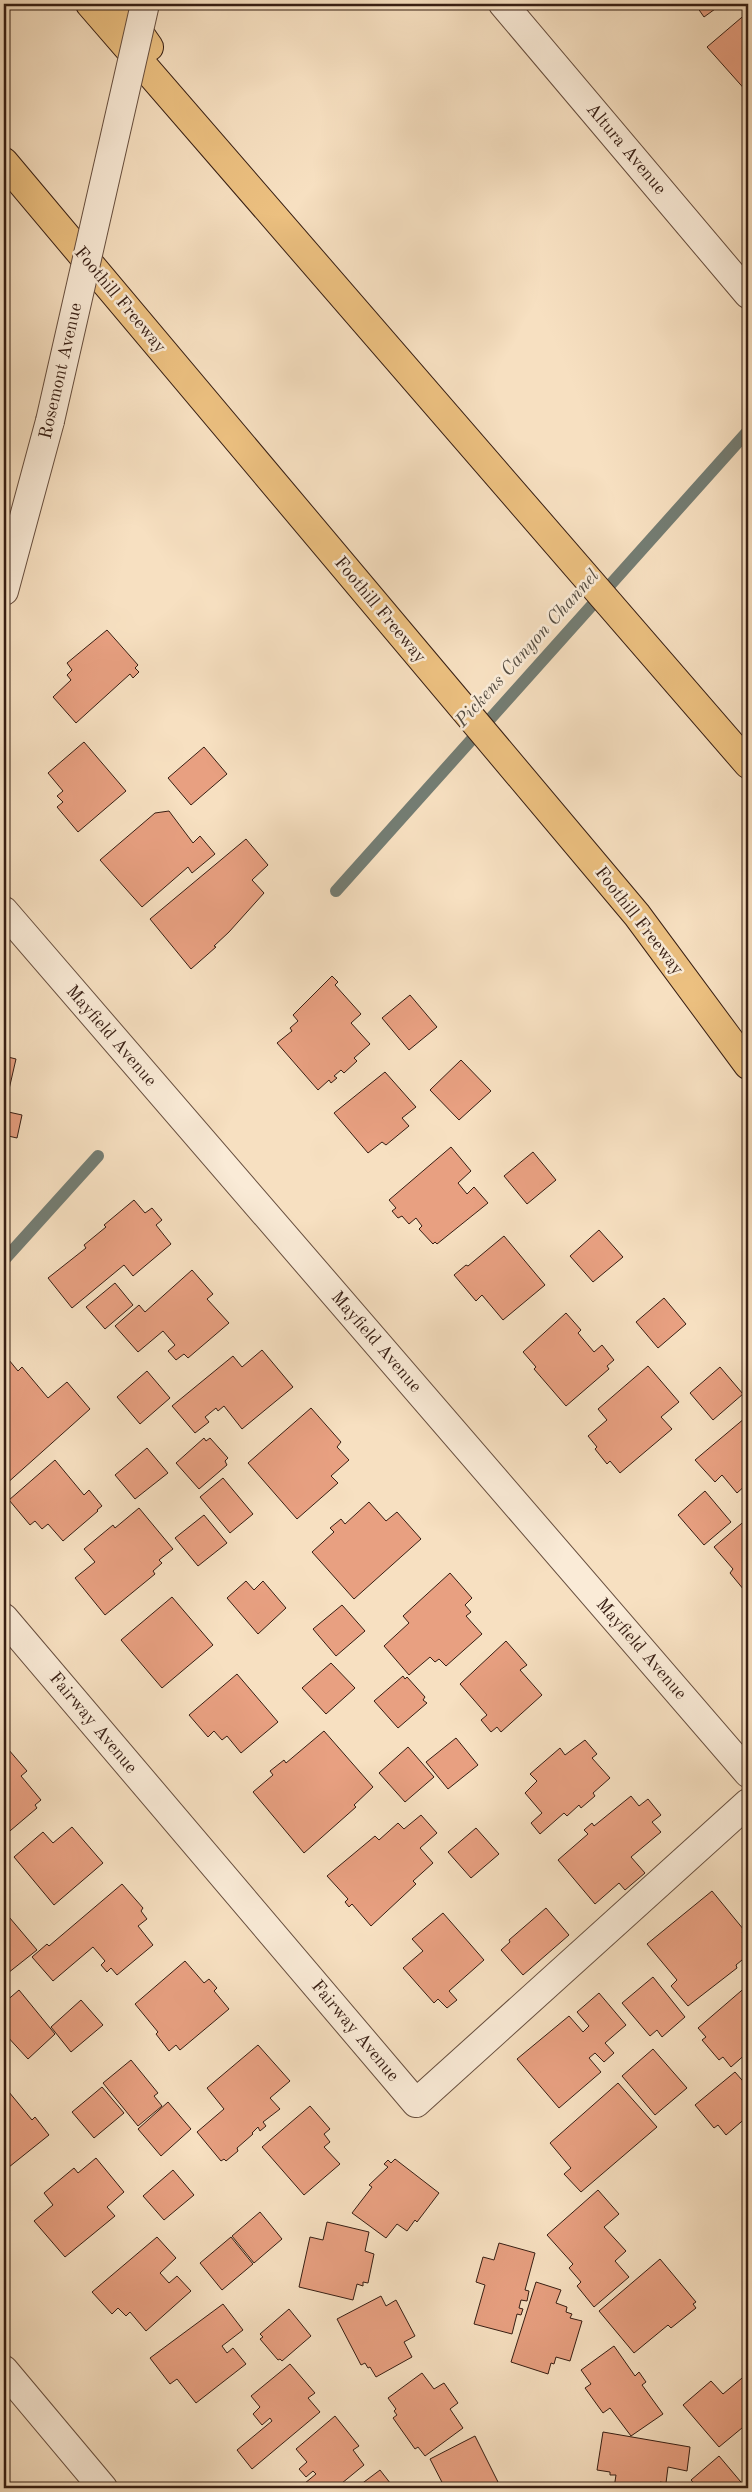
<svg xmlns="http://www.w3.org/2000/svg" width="752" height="2492" font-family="'Old Standard TT',serif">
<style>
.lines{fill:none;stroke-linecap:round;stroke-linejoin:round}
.stream{stroke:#747d73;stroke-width:12}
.building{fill:#e8a081;stroke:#371e13}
.minor-casing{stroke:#674e3e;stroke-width:30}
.highway-casing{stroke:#371e13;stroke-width:30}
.minor{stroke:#faebd7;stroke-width:28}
.highway{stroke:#ecc080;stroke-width:28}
.minor-bridge-casing{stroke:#674e3e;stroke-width:30;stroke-linecap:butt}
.minor-bridge{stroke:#faebd7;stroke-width:28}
.labels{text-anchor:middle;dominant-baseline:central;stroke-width:5;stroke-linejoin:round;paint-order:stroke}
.street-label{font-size:18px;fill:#371e13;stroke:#faebd7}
.water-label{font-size:19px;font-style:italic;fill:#564e43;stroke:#faebd7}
</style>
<rect width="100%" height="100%" fill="#f7e0c1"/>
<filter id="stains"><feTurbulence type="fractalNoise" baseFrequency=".004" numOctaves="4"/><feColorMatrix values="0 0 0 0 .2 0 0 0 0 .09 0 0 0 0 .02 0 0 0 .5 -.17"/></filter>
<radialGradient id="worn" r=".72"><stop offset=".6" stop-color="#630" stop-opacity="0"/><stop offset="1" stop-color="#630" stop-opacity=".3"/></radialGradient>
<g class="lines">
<path class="stream" d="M336,891L748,431
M4,1260L98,1156"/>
</g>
<path class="building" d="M695,4H722L704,17Z
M748,12V93L707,47Z
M107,630L138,665L135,668L139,672L133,678L130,674L76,723L53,697L71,680L67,675L72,670L67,663Z
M84,742L126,791L78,832L57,807L63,802L57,796L63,791L48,773Z
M204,747L227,774L191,805L168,778Z
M169,811L193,843L200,836L215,854L192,873L188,867L142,907L100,860L155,813Z
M246,839L268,865L252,880L264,893L229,932L214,946L216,947L191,969L150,919Z
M332,976L338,982L335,985L361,1014L351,1023L370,1044L354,1058L357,1061L344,1073L341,1070L334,1076L337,1078L331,1083L329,1080L318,1090L277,1043L292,1031L290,1028L298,1021L293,1015Z
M410,995L437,1027L409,1050L382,1018Z
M4,1056L16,1059L4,1111L22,1115L17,1138L4,1135Z
M461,1060L491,1091L459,1120L430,1090Z
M385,1072L416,1107L402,1118L409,1126L386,1145L382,1142L368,1153L334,1113Z
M451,1147L471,1171L458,1183L467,1194L474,1187L488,1203L437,1244L435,1242L433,1244L419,1229L422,1226L416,1218L409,1224L402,1216L398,1218L392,1211L396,1208L389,1200Z
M533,1152L556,1180L527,1204L504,1176Z
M134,1200L145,1213L152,1208L162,1220L156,1225L171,1244L133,1276L124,1265L72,1308L48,1278L86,1248L84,1245L106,1227L104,1225Z
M599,1230L623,1257L593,1282L570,1256Z
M504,1236L545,1285L503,1320L482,1295L476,1301L454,1275L466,1265L468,1266Z
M192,1270L213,1294L207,1299L229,1323L188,1358L184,1354L176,1360L168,1351L175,1345L163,1331L138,1352L115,1326L139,1305L145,1312Z
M115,1283L133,1305L105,1329L86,1307Z
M664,1298L686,1324L658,1348L636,1322Z
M566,1313L581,1330L578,1333L594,1352L602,1345L614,1360L607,1366L609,1369L566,1406L534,1369L536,1367L523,1352Z
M262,1350L293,1387L242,1429L224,1406L218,1411L216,1408L205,1417L209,1422L195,1433L172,1406L233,1356L242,1367Z
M4,1354L18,1371L22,1367L48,1398L67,1382L90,1409L5,1485Z
M648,1366L679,1402L661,1417L672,1429L620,1473L610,1461L607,1464L595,1449L597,1447L588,1436L607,1420L598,1409Z
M720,1367L743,1394L713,1420L690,1393Z
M147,1371L170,1398L140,1424L117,1397Z
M311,1408L341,1442L337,1447L349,1460L331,1476L338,1483L297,1519L248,1463Z
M745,1418L748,1422V1483L737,1493L722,1475L715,1482L695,1460Z
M204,1438L206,1441L210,1438L228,1458L225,1461L227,1465L199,1489L176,1463Z
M147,1448L168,1473L135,1499L115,1475Z
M55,1460L84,1495L89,1490L102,1506L97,1510L98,1511L63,1541L48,1524L42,1529L35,1521L30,1525L9,1500Z
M223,1478L253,1514L230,1533L200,1497Z
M705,1491L731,1522L704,1545L678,1515Z
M369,1502L386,1521L397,1512L421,1539L354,1599L312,1552L334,1532L330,1528L341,1519L345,1524Z
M139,1508L173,1549L159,1560L162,1563L153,1571L155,1574L105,1615L75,1578L95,1562L84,1549L113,1525L115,1528Z
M204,1515L227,1543L198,1566L175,1538Z
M748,1518V1586L744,1590L730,1573L733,1569L714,1547Z
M450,1573L472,1598L465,1605L471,1612L466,1616L482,1634L446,1666L439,1659L435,1662L430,1657L409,1675L384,1646L409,1623L403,1616Z
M246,1581L254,1590L263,1581L286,1608L258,1634L227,1598Z
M172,1597L213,1645L162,1688L121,1640Z
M342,1605L365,1631L336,1656L313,1629Z
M506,1641L527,1665L520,1670L542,1695L501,1732L497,1727L491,1732L481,1720L487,1715L460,1684Z
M331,1663L355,1688L326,1714L302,1688Z
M237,1674L278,1722L241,1753L227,1736L222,1740L214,1731L208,1737L189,1715Z
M403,1676L405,1679L407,1677L425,1697L423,1700L427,1703L398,1728L374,1701Z
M324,1731L373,1787L354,1805L356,1807L304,1853L253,1792L273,1775L270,1771L284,1760L286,1763Z
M456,1738L478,1765L448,1789L426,1762Z
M585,1740L597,1754L592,1758L610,1778L593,1793L595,1796L581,1808L579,1805L567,1816L564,1813L540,1834L531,1823L542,1813L525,1793L537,1781L530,1774L560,1748L565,1755Z
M408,1747L434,1777L405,1802L379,1773Z
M8,1749L27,1771L21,1776L41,1800L35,1805L37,1808L4,1836V1752Z
M631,1796L639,1806L648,1799L661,1815L652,1822L661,1832L631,1857L645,1873L625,1890L619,1883L595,1904L558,1860L588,1834L584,1830L592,1823L594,1826Z
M421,1815L437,1833L420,1848L433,1863L413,1881L416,1884L371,1926L352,1904L349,1907L345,1902L348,1899L327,1876L375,1836L379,1840L398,1823L404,1829Z
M72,1827L103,1863L54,1905L14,1857L43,1832L53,1843Z
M476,1828L499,1854L471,1878L448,1852Z
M122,1884L143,1908L141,1911L147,1919L138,1926L153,1945L117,1975L111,1968L107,1972L101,1965L105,1961L93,1947L53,1981L32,1957L47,1944L49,1946Z
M712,1891L744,1930L742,1932L748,1940V1955L736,1965L737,1968L688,2006L671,1986L677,1980L647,1944Z
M546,1908L569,1935L523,1975L501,1950L510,1942L509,1940Z
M4,1911L37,1950L8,1973L4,1968Z
M443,1913L484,1960L449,1991L457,2000L447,2008L438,1999L434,2003L403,1968L423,1951L412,1939Z
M185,1961L204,1983L209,1979L217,1988L214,1991L229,2009L180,2050L176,2045L169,2051L156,2034L158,2032L135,2004Z
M653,1977L685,2017L662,2037L657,2030L650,2036L622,2003Z
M748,1985V2052L731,2067L723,2057L719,2060L702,2040L706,2037L698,2028Z
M19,1990L55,2034L28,2059L5,2034L8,2032L4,2027V2003Z
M599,1993L626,2025L605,2043L614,2053L604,2062L595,2053L589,2058L601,2072L559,2108L517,2059L569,2016L583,2032L589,2026L577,2012Z
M81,2000L103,2025L71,2052L51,2027Z
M258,2045L290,2081L270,2098L280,2109L263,2122L266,2126L260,2131L258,2127L252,2133L253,2134L237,2148L238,2151L226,2161L224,2159L221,2161L197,2132L224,2109L207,2088Z
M653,2049L687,2088L655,2115L622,2076Z
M131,2060L158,2093L154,2096L162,2106L138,2126L103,2083Z
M735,2072L748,2087V2116L726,2135L718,2125L714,2128L695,2105Z
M618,2083L657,2127L581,2192L564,2174L571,2168L550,2143Z
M4,2086L32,2120L35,2117L49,2135L4,2171Z
M102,2087L124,2113L94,2138L72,2112Z
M168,2102L191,2129L161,2156L138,2129Z
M310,2106L330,2129L324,2134L330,2142L324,2147L340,2164L304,2195L262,2147Z
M96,2158L124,2192L107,2207L115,2216L65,2257L34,2221L53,2205L44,2193L74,2168L78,2173Z
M395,2159L439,2193L417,2222L415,2220L407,2231L397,2224L386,2238L352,2213L372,2187L369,2185L388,2167L384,2164L388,2160L391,2163Z
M173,2170L194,2195L164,2220L143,2196Z
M598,2190L619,2214L604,2227L626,2251L615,2261L629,2277L594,2307L577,2286L581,2282L569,2268L573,2264L547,2235Z
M260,2212L282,2239L254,2263L232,2236Z
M327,2222L369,2232L365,2251L374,2254L368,2283L363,2282V2286L357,2284L353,2300L299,2287L310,2237L323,2240Z
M157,2237L176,2258L160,2273L169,2283L177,2276L191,2291L146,2331L130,2312L126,2316L118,2308L112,2314L92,2292Z
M231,2237L253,2264L222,2290L200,2263Z
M499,2243L535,2253L525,2290L529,2291L527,2301L521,2300L519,2308L523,2309L521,2315L517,2314L512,2334L474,2324L485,2285L476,2282L483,2257L494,2260Z
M660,2259L696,2302L693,2304L696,2308L671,2328L668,2325L634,2353L599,2311Z
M536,2282L561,2290L556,2303L567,2307L566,2312L572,2314L570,2318L582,2321L570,2361L556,2357L554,2364L551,2363L548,2374L511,2362Z
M381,2296L386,2306L396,2300L415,2336L404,2342L412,2357L376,2377L370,2367L368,2368L365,2363L361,2365L337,2319Z
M223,2304L243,2330L222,2346L227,2353L233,2348L246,2364L196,2403L177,2379L170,2384L150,2358Z
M289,2309L311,2336L282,2361L280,2359L278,2360L260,2339L263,2337L260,2334Z
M614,2346L635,2376L639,2372L646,2382L642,2385L663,2414L631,2436L610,2408L603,2413L585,2388L591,2384L581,2370Z
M290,2364L315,2393L308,2398L320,2412L252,2469L237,2450L272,2421L270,2418L262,2425L253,2414L260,2407L251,2396Z
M422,2373L434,2389L444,2383L458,2403L450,2409L463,2428L425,2456L418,2447L415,2449L393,2418L397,2415L394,2411L396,2409L388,2398Z
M748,2373V2416L744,2420L748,2423L719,2447L683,2405L711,2381L723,2394Z
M335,2416L359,2446L353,2450L364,2465L336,2488H299L316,2474L313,2471L306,2477L299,2469L307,2462L296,2449Z
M603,2432L690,2447L687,2471L668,2467L666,2483L660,2482L659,2488H614L616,2475H610V2472L597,2470Z
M475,2436L498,2482L486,2488H445L430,2459Z
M719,2456L746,2488H698L691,2480Z
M380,2470L394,2488H356Z"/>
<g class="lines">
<defs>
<path id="minor" d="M503,4L748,294
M4,591L50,421
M4,911L748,1773
M4,1618L416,2103L748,1803
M4,2370L103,2488"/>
<path id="highway" d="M90,4L748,764
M119,4L149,47
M4,162L637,915L748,1065"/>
</defs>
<use href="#minor" class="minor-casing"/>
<use href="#highway" class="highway-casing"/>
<use href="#minor" class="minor"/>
<use href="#highway" class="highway"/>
<defs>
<path id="minor-bridge" d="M50,421L145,4"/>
</defs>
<use href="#minor-bridge" class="minor-bridge-casing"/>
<use href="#minor-bridge" class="minor-bridge"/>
</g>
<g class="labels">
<g class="street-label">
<text transform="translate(626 149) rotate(50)">Altura Avenue</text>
<text transform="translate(120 300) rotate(50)">Foothill Freeway</text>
<text transform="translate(61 371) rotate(-77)">Rosemont Avenue</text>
<text transform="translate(380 610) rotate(50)">Foothill Freeway</text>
<text transform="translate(639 921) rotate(52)">Foothill Freeway</text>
<text transform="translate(111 1036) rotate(49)">Mayfield Avenue</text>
<text transform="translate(376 1342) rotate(49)">Mayfield Avenue</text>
<text transform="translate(641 1649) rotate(49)">Mayfield Avenue</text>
<text transform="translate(93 1723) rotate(50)">Fairway Avenue</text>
<text transform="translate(355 2031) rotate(50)">Fairway Avenue</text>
</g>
<g class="water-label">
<text transform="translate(528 649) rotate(-48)">Pickens Canyon Channel</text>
</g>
</g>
<rect width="752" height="2492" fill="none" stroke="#f7e0c1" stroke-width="20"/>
<rect x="5" y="5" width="742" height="2482" fill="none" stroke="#371e13" stroke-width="2.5"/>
<rect x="10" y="10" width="732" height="2472" fill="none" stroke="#371e13"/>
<rect width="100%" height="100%" filter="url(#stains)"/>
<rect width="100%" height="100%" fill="url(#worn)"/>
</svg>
